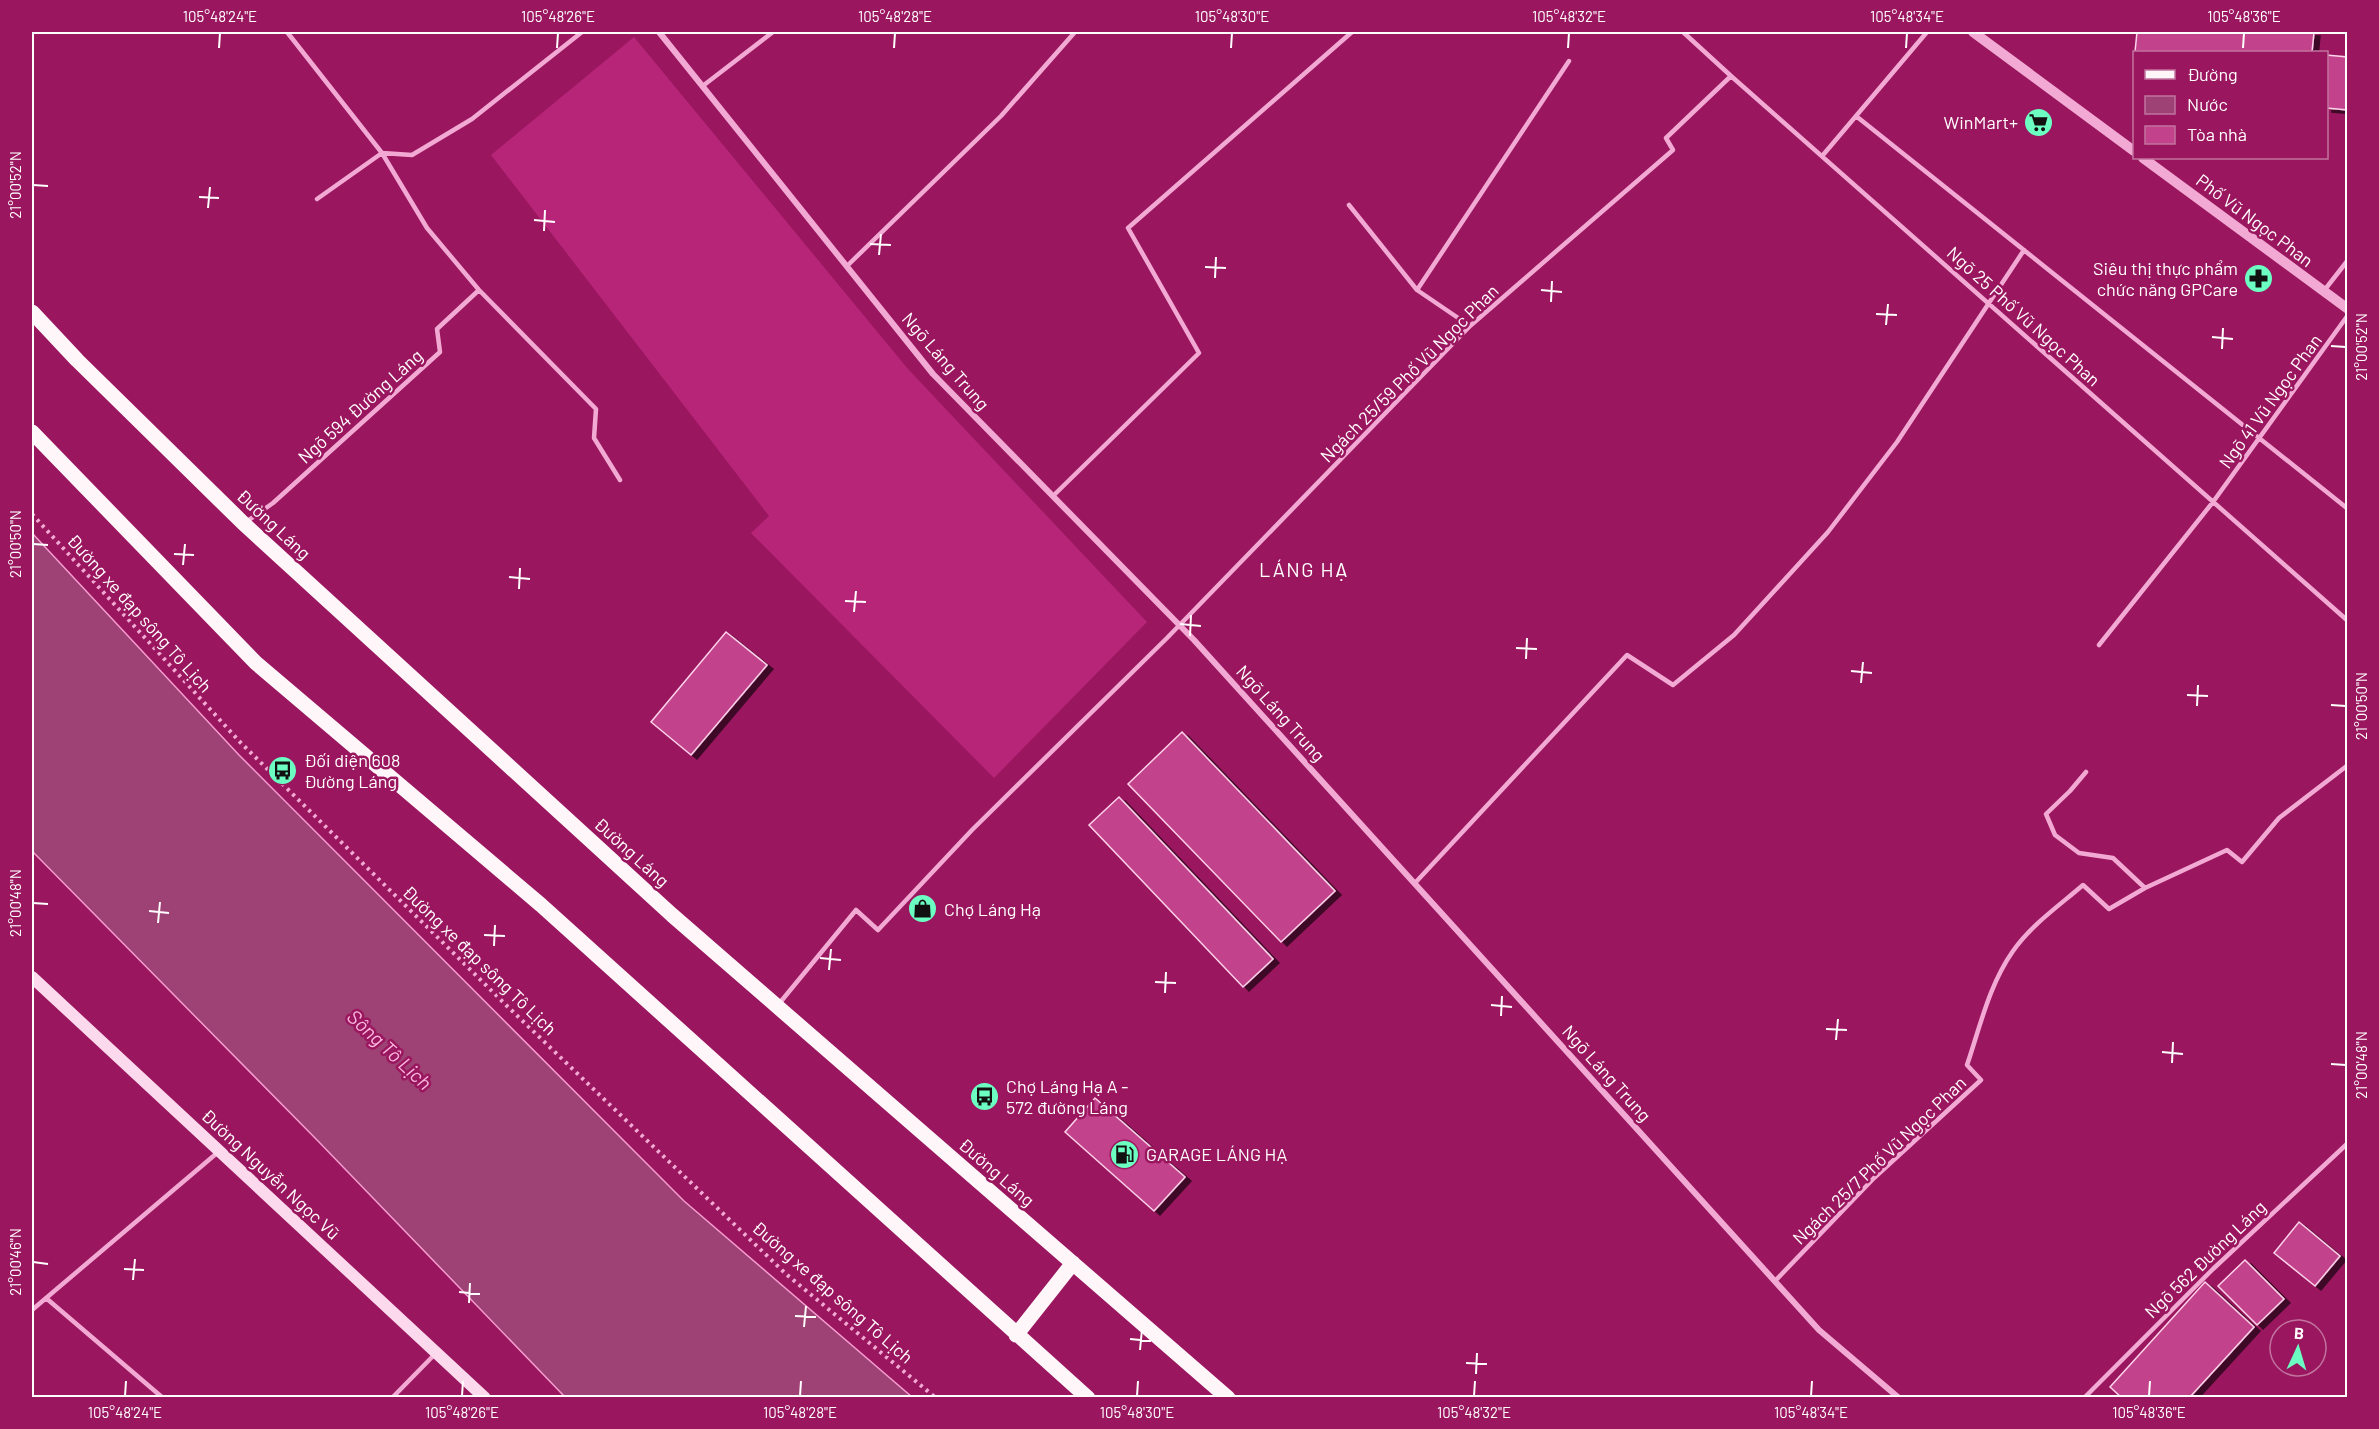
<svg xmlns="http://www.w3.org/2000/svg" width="2379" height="1429" font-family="Barlow,sans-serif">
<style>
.grass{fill:#b72578}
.water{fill:#9e4174;stroke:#f59dd0;stroke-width:1.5}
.building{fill:#c2438b;stroke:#fdd2ea;stroke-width:1.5;filter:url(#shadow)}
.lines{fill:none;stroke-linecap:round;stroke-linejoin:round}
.path{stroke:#f2aad4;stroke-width:4;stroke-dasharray:3 4.5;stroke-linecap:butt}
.service{stroke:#f2aad4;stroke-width:4.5}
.minor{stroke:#f2aad4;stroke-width:6}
.tertiary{stroke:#f2aad4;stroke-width:10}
.secondary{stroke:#fcd9ed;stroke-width:12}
.primary{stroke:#fff6fa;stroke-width:15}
.ticks{fill:none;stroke:#fff;stroke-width:2}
.labels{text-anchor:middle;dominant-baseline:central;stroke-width:5;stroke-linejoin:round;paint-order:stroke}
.poi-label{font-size:18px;fill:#fff;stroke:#9a165f;text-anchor:start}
.street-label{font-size:18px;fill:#fff;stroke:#9a165f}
.neighbourhood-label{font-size:20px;letter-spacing:1.5px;fill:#fff;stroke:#9a165f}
.water-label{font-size:20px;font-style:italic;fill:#f9b7dd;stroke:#9a165f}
.neatline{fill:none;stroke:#fff;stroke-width:2}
.ticks-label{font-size:15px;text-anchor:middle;fill:#fff}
</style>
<defs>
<filter id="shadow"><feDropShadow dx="6" dy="4" stdDeviation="0" flood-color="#0009"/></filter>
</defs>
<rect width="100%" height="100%" fill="#9a165f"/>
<path class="grass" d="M634,37L908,369L1147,622L994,778L751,533L769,516L491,155Z"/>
<path class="water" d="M32,533L239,755L684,1201L912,1397H565L318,1141L32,851Z"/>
<path class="building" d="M2137,32H2314L2312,52H2135Z
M2326,55L2348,57V110L2326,108Z
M726,632L767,665L691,755L651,722Z
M1182,732L1335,891L1281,942L1128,784Z
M1119,797L1273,959L1243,987L1089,825Z
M1095,1098L1185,1177L1154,1211L1065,1132Z
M2299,1222L2340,1256L2315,1286L2274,1253Z
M2245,1260L2284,1299L2257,1325L2218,1286Z
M2205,1282L2254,1327L2189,1398H2122L2110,1387Z"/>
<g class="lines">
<path class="path" d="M32,514L240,742L506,1005L786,1274L936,1398"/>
<path class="service" d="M287,32L382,153L427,228L479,290L596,409L594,438L620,480
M1683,32L1731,76L2348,621
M704,85L773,32
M1856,116L1927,32
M1823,155L1856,116L2348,509
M317,199L382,153L412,155L472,119L582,32
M1349,205L1417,290L1470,326
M847,266L1001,116L1075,32
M1417,290L1569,61
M2323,292L2348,260
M1053,496L1199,353L1128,228L1352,32
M246,522L273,503L440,352L437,329L479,290
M2099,645L2213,502L2348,315
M2086,772L2070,791L2046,814L2055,835L2079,853L2113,858L2145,888L2227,850L2242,862L2279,818L2348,765
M1415,883L1627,655L1673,685L1734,635L1828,532L1897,442L2024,250
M778,1005L856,910L878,930L972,830L1167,638L1470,326L1673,150L1666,138L1731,76
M1775,1281L1874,1178L1981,1080L1967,1065C1980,1027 1989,985 2013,951C2031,925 2060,905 2083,885L2109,909L2145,888
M46,1298L163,1398
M32,1310L217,1153
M392,1398L436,1353
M2084,1398L2213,1269L2348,1143"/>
<path class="minor" d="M659,32L933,374L1194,640L1819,1330L1899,1398"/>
<path class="tertiary" d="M1973,32L2134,151
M2143,158L2348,309"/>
<path class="secondary" d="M32,977L485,1398"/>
<path class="primary" d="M32,312L77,360L243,523L672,915L1228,1398
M32,432L256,663L541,905L1088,1398
M1016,1335L1073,1263"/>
</g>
<path class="ticks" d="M219,48L220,33M557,48L558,33M894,48L895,33M1231,48L1232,33M1568,48L1569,33M1906,48L1907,33M2243,48L2244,33M33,185L48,186M199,197L219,198M208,208L210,187M534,220L555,222M544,231L545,210M870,244L891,245M879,255L881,234M1205,267L1226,268M1215,278L1216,257M1541,290L1562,292M1551,302L1552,281M1876,314L1897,315M1886,325L1888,304M2212,337L2233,339M2331,346L2346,347M2222,349L2223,328M33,544L48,545M174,554L194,555M183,565L185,544M509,577L530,579M519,589L520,568M845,601L866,602M854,612L856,591M1180,624L1201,626M1190,636L1191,615M1516,648L1537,649M1526,659L1527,638M1851,671L1872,673M1861,683L1863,662M2187,695L2208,696M2331,705L2346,706M2197,706L2198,685M33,903L48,904M149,911L169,913M158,923L160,902M484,935L505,936M494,946L495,925M820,958L841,960M829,970L831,949M1155,982L1176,983M1165,993L1166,972M1491,1005L1512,1007M1501,1016L1502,996M1826,1029L1847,1030M1836,1040L1838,1019M2162,1052L2183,1054M2172,1063L2173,1042M2331,1064L2346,1065M33,1262L48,1264M124,1269L144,1270M133,1280L135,1259M459,1292L480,1294M469,1303L470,1283M795,1316L816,1317M804,1327L806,1306M1130,1339L1151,1341M1140,1350L1142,1329M1466,1363L1487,1364M1476,1374L1477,1353M125,1396L126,1381M462,1396L463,1381M800,1396L801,1381M1137,1396L1138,1381M1474,1396L1475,1381M1811,1396L1812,1381M2149,1396L2150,1381"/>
<defs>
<symbol id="supermarket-disc" viewBox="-11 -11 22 22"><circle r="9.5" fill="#6cffc2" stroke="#9a165f"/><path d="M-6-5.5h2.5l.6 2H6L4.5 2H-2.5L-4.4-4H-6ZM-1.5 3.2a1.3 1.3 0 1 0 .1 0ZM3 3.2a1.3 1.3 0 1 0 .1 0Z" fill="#111"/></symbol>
<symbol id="pharmacy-disc" viewBox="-11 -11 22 22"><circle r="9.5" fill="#6cffc2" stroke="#9a165f"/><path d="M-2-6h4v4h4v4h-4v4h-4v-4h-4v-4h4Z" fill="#111"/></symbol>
<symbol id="bus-disc" viewBox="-11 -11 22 22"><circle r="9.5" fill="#6cffc2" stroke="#9a165f"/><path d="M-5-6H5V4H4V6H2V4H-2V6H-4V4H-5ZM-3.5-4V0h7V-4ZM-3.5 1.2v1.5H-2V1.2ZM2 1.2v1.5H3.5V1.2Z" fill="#111"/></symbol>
<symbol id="shop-disc" viewBox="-11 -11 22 22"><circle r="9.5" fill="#6cffc2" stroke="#9a165f"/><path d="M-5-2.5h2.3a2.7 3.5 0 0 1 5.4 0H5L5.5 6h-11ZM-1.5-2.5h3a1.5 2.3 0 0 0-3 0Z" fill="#111"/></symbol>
<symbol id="fuel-disc" viewBox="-11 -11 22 22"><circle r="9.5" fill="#6cffc2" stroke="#9a165f"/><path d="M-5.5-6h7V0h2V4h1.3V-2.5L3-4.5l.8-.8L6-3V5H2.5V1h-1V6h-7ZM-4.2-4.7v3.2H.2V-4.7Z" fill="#111"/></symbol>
</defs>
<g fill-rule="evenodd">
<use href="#supermarket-disc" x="2022" y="106" width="33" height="33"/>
<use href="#pharmacy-disc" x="2242" y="262" width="33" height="33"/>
<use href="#bus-disc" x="266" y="754" width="33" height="33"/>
<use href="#shop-disc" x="906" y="892" width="33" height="33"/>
<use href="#bus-disc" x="968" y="1080" width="33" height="33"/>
<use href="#fuel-disc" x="1108" y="1138" width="33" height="33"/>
</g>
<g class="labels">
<g class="poi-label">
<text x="2018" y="122" text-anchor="end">WinMart+</text>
<text x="2238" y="268" text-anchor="end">Siêu thị thực phẩm<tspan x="2238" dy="21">chức năng GPCare</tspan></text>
<text x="304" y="760">Đối diện 608<tspan x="304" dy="21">Đường Láng</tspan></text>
<text x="944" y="909">Chợ Láng Hạ</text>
<text x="1006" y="1086">Chợ Láng Hạ A -<tspan x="1006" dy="21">572 đường Láng</tspan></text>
<text x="1146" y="1154">GARAGE LÁNG HẠ</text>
</g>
<g class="street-label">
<text transform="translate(2255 220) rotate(37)">Phố Vũ Ngọc Phan</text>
<text transform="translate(2024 316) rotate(42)">Ngõ 25 Phố Vũ Ngọc Phan</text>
<text transform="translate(946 361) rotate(49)">Ngõ Láng Trung</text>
<text transform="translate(1409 373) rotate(-45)">Ngách 25/59 Phố Vũ Ngọc Phan</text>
<text transform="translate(2270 401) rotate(-54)">Ngõ 41 Vũ Ngọc Phan</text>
<text transform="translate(360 406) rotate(-42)">Ngõ 594 Đường Láng</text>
<text transform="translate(274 524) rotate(43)">Đường Láng</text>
<text transform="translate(140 613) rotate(48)">Đường xe đạp sông Tô Lịch</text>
<text transform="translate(1281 713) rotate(48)">Ngõ Láng Trung</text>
<text transform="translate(632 852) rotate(42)">Đường Láng</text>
<text transform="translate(480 960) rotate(44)">Đường xe đạp sông Tô Lịch</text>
<text transform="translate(1607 1073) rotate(48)">Ngõ Láng Trung</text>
<text transform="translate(1879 1160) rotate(-44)">Ngách 25/7 Phố Vũ Ngọc Phan</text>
<text transform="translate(997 1172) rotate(41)">Đường Láng</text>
<text transform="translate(271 1174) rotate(43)">Đường Nguyễn Ngọc Vũ</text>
<text transform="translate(2205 1259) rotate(-44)">Ngõ 562 Đường Láng</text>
<text transform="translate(833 1292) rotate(41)">Đường xe đạp sông Tô Lịch</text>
</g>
<g class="neighbourhood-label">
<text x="1304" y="569">LÁNG HẠ</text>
</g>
<g class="water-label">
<text transform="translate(390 1049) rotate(43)">Sông Tô Lịch</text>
</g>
</g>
<rect width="2379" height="1429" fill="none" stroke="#9a165f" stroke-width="66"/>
<rect x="2133" y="51" width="195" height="108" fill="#9a165f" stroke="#c2739f" stroke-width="1.5"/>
<rect x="2145" y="70" width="30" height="9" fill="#fff6fa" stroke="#c2739f" stroke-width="1.5"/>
<text x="2187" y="81" font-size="18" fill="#ffffff">Đường</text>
<rect x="2145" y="96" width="30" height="18" fill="#9e4174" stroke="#c2739f" stroke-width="1.5"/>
<text x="2187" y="111" font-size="18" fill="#ffffff">Nước</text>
<rect x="2145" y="126" width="30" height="18" fill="#c2438b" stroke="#c2739f" stroke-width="1.5"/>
<text x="2187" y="141" font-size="18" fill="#ffffff">Tòa nhà</text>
<g transform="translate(2298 1348) rotate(4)"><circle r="28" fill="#9a165f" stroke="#c2739f" stroke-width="1.5"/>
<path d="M0-4.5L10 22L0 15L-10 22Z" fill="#6cffc2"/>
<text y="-9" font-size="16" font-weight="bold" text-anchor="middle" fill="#ffffff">B</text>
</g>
<rect x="33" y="33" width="2313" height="1363" class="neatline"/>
<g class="ticks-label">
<text x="220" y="22">105°48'24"E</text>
<text x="558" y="22">105°48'26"E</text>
<text x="895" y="22">105°48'28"E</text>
<text x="1232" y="22">105°48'30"E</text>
<text x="1569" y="22">105°48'32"E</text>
<text x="1907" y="22">105°48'34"E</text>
<text x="2244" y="22">105°48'36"E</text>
<text transform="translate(16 185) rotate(-90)" y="5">21°00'52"N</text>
<text transform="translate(2362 347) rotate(-90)" y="5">21°00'52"N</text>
<text transform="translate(16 544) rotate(-90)" y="5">21°00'50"N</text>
<text transform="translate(2362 706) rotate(-90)" y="5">21°00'50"N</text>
<text transform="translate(16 903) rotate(-90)" y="5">21°00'48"N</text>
<text transform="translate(2362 1065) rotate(-90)" y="5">21°00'48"N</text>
<text transform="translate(16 1262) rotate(-90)" y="5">21°00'46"N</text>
<text x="125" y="1418">105°48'24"E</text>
<text x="462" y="1418">105°48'26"E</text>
<text x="800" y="1418">105°48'28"E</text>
<text x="1137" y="1418">105°48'30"E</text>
<text x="1474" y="1418">105°48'32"E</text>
<text x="1811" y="1418">105°48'34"E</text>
<text x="2149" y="1418">105°48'36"E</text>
</g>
</svg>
